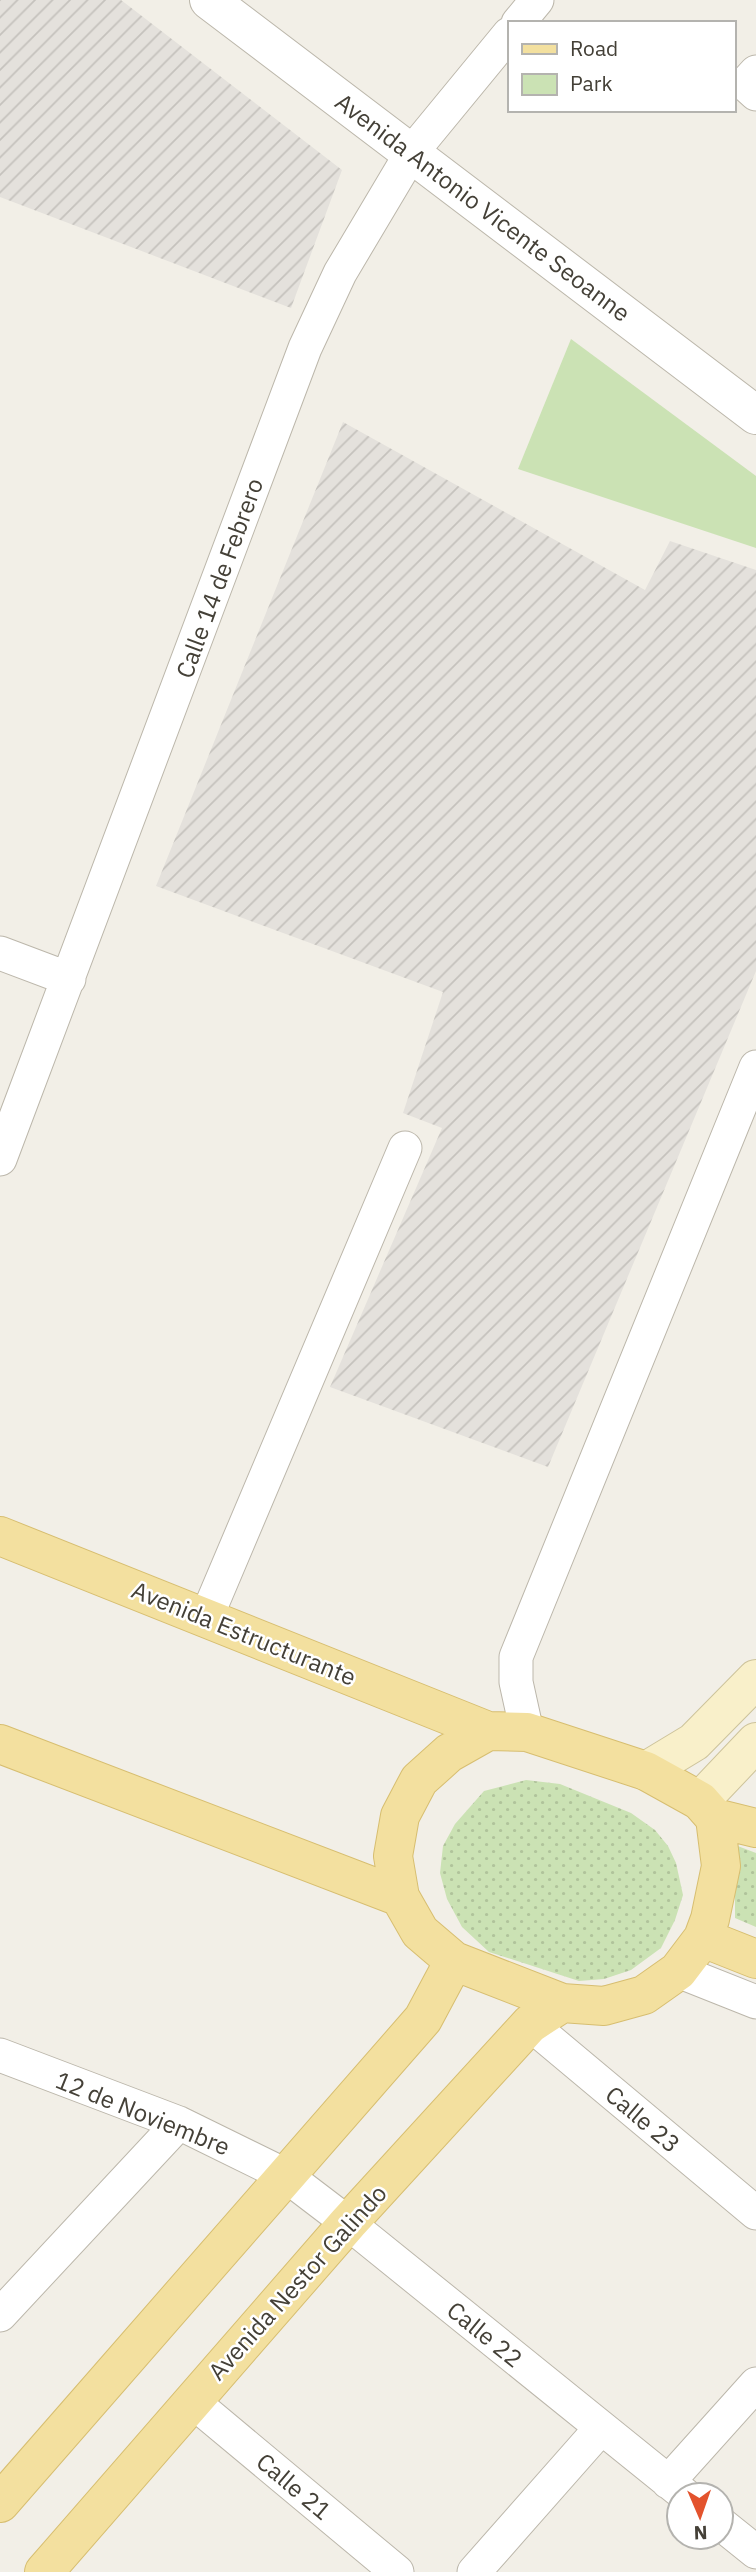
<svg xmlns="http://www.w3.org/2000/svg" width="756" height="2572" font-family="'IBM Plex Sans',sans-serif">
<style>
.industrial{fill:url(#industrial-furrows)}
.grass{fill:url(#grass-dots)}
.green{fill:#cbe2b4}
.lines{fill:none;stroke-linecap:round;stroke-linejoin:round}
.minor-casing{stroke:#bcb7ab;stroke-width:35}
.tertiary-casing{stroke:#bcb7ab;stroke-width:40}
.secondary-casing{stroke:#cdc39b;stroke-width:40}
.primary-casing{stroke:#d7be70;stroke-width:40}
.minor{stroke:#fff;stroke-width:33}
.tertiary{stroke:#fff;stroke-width:38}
.secondary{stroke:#f9f0ca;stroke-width:38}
.primary{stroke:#f3e09f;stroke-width:38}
.labels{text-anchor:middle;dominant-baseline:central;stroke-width:5;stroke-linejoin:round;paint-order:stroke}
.street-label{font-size:24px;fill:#444037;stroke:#fff}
</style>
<defs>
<pattern id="industrial-furrows" width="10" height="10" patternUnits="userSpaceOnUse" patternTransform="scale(1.75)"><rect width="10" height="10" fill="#e4e1dc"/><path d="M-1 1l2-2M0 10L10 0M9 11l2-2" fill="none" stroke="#c5c2bd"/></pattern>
<pattern id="grass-dots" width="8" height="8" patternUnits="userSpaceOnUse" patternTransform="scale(1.75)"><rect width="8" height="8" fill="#cbe2b4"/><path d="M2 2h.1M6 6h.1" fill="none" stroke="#b0c39b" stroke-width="1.8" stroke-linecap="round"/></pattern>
</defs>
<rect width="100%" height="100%" fill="#f2efe7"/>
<path class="industrial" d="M0,0H121L342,170L291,308L0,197Z
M343,422L645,590L670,541L756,570V971L548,1467L330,1387L442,1128L403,1113L443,992L156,886Z"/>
<path class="grass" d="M526,1780L560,1784L631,1813L655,1830L668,1846L676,1863L683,1895L675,1920L661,1948L631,1970L604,1979L579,1981L489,1952L462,1927L447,1899L440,1873L443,1846L455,1824L484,1791Z
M735,1845L756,1853V1927L735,1918Z"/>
<path class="green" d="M571,339L756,476V548L518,469Z"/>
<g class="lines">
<defs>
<path id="minor" d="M518,23L537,0
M756,72L745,84L756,94
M0,953L69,979
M0,1159L305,348L340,273L412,152L509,34
M206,1618L405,1148
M527,1732L516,1682V1657L756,1067
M678,1971L756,2002
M530,2024L756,2213
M0,2055L179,2123L285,2175L348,2223L685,2495
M0,2315L179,2123
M192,2401L397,2572
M668,2482L756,2384
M721,2524L756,2552
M474,2572L601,2428"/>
<path id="tertiary" d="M209,0L756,415"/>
<path id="secondary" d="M646,1771L694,1742L756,1679
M700,1801L756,1742"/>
<path id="primary" d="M0,1536L488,1731
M488,1731L527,1732L646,1771L700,1801L715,1818L721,1866L710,1919L703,1938L678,1971L644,1995L604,2006L562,2003L454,1961L420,1932L400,1897L393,1856L400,1816L419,1780L449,1753Z
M0,1744L400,1897
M715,1818L756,1828
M703,1938L756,1959
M0,2503L423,2019L454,1961
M44,2572L348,2223L530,2024L562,2003"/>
</defs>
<use href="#minor" class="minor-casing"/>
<use href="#tertiary" class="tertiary-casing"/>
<use href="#secondary" class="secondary-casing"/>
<use href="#primary" class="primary-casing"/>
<use href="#minor" class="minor"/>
<use href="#tertiary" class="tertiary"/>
<use href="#secondary" class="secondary"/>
<use href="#primary" class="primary"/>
</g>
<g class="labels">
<g class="street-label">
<text transform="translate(483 207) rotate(37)">Avenida Antonio Vicente Seoanne</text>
<text transform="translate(219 578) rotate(-70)">Calle 14 de Febrero</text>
<text transform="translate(244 1633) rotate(22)">Avenida Estructurante</text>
<text transform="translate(143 2113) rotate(22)">12 de Noviembre</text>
<text transform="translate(643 2119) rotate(40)">Calle 23</text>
<text transform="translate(297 2282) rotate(-48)">Avenida Nestor Galindo</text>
<text transform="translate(485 2334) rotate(39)">Calle 22</text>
<text transform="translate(294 2486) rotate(40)">Calle 21</text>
</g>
</g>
<rect x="508" y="21" width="228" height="91" fill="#ffffff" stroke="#b4b3af" stroke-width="2"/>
<rect x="522" y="44" width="35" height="10" fill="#f3e09f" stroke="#b4b3af" stroke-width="2"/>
<text x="570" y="56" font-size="21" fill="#444037">Road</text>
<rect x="522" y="74" width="35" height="21" fill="#cbe2b4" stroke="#b4b3af" stroke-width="2"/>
<text x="570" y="91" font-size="21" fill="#444037">Park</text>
<g transform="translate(700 2516) rotate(178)"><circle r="33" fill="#ffffff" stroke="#b4b3af" stroke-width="2"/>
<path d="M0-5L12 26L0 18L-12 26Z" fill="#e3532d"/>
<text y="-10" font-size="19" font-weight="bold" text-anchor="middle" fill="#444037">N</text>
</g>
</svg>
